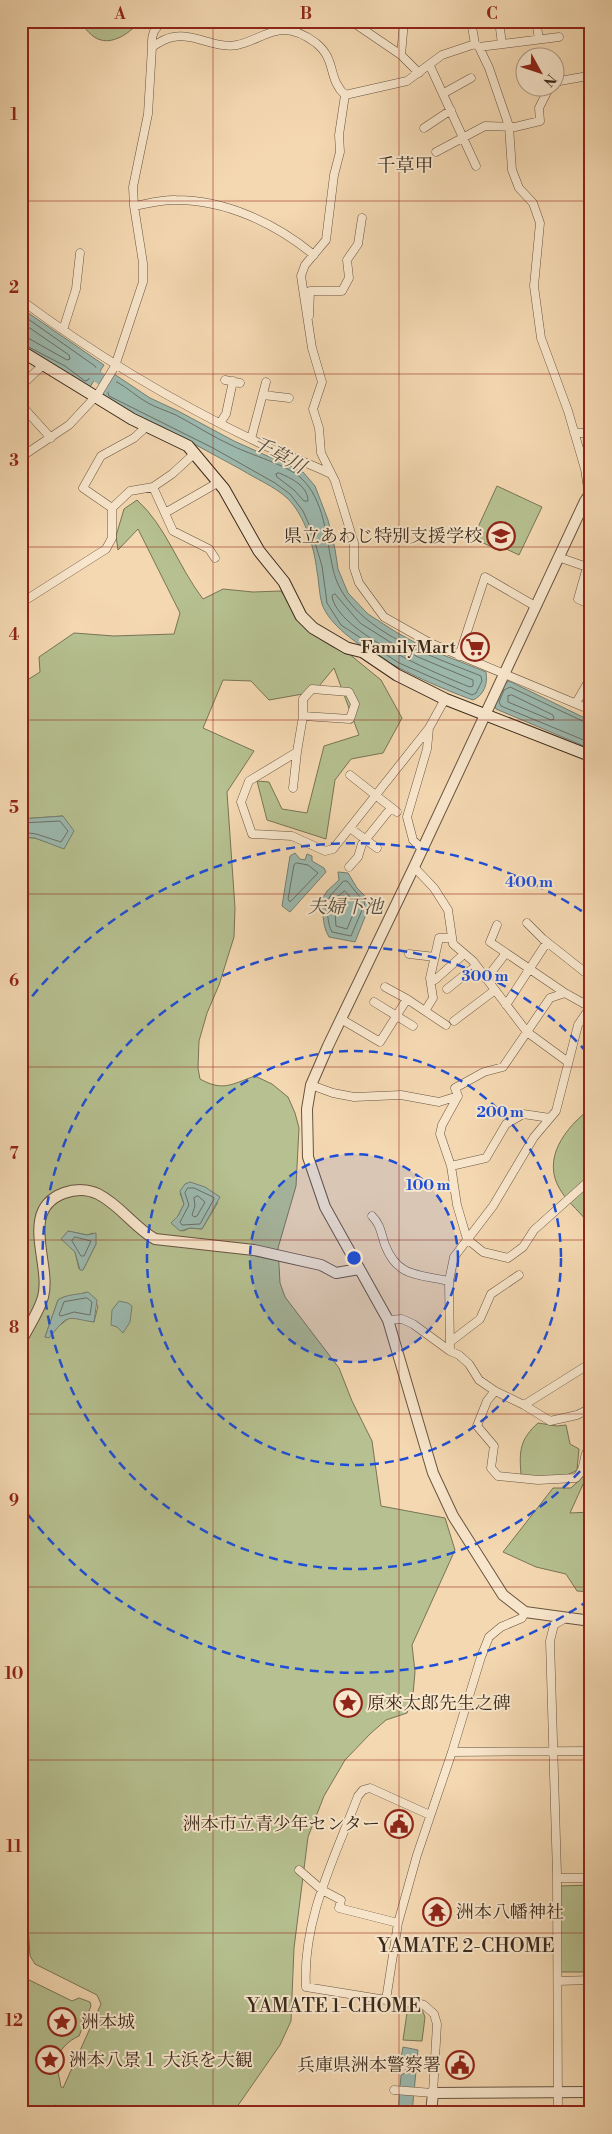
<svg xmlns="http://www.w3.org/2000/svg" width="612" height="2134" font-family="'Libre Bodoni','Noto Serif JP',serif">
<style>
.green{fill:#b6c090;stroke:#787456;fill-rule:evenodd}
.water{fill:#9cb9af;stroke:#747f74}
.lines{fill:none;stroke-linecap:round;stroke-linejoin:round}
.shore{stroke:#6a7065;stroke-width:1}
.river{stroke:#9cb9af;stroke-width:12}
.minor-casing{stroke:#685440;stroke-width:9}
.tertiary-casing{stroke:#685440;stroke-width:12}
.secondary-casing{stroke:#39281b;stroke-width:13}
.minor{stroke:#f8e6cc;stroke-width:8}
.tertiary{stroke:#f8e6cc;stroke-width:10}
.secondary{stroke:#f8e6cc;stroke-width:11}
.grid{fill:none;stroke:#8f2418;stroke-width:1;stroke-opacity:0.55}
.ring{fill:none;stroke:#1d4ed8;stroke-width:2.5;stroke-dasharray:9 6}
.labels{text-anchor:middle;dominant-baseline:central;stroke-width:4;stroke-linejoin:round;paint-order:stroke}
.poi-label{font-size:18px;fill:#39281b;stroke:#f8e6cc;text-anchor:end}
.neighbourhood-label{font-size:19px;fill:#39281b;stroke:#f8e6cc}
.water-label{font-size:19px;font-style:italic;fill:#524c40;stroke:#f8e6cc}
.centre{fill:#1d4ed8;stroke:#f8e6cc;stroke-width:2.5}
.ring-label{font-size:15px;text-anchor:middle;font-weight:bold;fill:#1d4ed8;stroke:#f8e6cc;stroke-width:4;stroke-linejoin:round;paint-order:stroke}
.neatline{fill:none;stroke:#8f2418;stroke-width:2}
.grid-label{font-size:16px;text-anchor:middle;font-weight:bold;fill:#8f2418}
</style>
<rect width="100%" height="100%" fill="#f4d8b1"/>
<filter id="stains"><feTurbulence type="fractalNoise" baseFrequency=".004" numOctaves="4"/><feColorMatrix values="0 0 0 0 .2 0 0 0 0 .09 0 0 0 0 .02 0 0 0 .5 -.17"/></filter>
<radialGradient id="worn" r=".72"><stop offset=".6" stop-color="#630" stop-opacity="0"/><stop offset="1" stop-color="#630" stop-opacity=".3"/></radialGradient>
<path class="green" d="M79,21H140C132,31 115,44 101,40C92,38 85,28 79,21Z
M497,486L542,507L519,555L502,547L500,551L473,538Z
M137,500C166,526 179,568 203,599L223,589L253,592L281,591L309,632L333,647L348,653L381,680L402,718L383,753L351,759L335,780L326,839L267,820L257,781L269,782L282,809L307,813L324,746L359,735L334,668L314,692L269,700L251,681L223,680L203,728L254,751L227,792L235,908L234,937L219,985L207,1013L199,1041L198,1068L200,1079C223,1092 232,1084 255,1076L272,1084L288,1097L295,1113L299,1128L296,1186L278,1248L280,1283L285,1297L339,1368L352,1401L372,1441L381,1506L445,1518L455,1550L412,1645L415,1672L413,1694L407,1713L386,1720L371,1733L345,1760L324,1796L308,1837L294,1948L291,2021L280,2045L239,2104L231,2113H52L56,2105L37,2113H21V1976L72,2001L79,1998L90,2002L91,2006L79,2036C69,2040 57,2051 57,2063C57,2070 60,2080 61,2087L63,2088L101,2004L97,1995L35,1964L30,1956L28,1926L21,1924V837L35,838L64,848L63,816L21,819V684L40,672L39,657L74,633L114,636L174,634L180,613L138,529L118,550L116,536L124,509ZM180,1193L218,1202L202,1229L190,1228L183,1231L171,1223L178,1216L184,1204ZM68,1231L87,1235L93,1233L96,1244L83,1270L79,1269L75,1252L62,1239ZM86,1292L98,1306L94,1322L75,1317L69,1318L45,1337L58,1300C66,1294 77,1298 86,1292Z
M591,1108V1227C582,1213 569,1204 561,1191C540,1159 566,1127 591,1108Z
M538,1423L557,1426L566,1425L570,1444L579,1449L577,1470C562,1480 538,1479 521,1474C519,1451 520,1439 538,1423Z
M589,1471L570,1513L591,1512V1592L577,1591L566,1574L536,1567L503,1552L553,1488H571Z
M591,1885V1972H558L560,1886Z
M408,2006L421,2007L425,2017L422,2041L403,2040Z"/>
<path class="water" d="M21,308L104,365L88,390L21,347Z
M114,374L150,398L178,411L234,441L303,472L315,486L328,520L335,549L338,569L348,593L368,614L396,632L423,647L486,672C488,684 484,695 473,700C434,686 336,645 322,604C319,594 319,581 317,571C314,547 305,515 287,498C274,486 256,479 242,470C214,455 186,439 158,425C140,416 121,409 103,399L102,392Z
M509,681L591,721V749L496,709L493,702L500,687Z
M63,816L74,831L64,849L35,838L21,837V819Z
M295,853L300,859L305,860L307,854L312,856V861L324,868L326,872L290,912L282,906L290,856Z
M338,872L348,873L357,888L371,902L355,942L329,937C321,923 326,918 319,904L327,891L339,880Z
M190,1182L205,1187L220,1197L202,1229L190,1228L180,1231L171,1223L178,1216L184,1204L180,1191L185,1184Z
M68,1231L87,1235L96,1233V1244L83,1270H80L75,1252L61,1239Z
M88,1292L97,1300L94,1322C66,1318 70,1312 49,1338L45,1337L58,1300C66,1294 78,1295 88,1292Z
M119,1301L128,1303L132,1306L130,1322L123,1333L117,1327L111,1325L112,1310Z
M403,2047L418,2050L412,2113H398L401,2075L405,2073L407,2060L401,2057Z"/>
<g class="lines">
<path class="shore" d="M21,314L95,366L96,368L88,380L85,381L65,366L21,343
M21,322L69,355L70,359L67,360L28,338L21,337
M117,382C128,388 137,397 148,403C157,408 167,411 176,415C195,425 213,437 233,446C251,455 287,465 301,478C325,500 326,539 333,569C346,629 432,656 481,676L482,681L476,693L472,695L399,663L341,625L327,603L322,566L311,529L303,511L290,494L275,483L213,448L109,396L108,393Z
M279,473C291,478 308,486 308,501H304L294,490L277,477L276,474Z
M335,594L360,623L390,642L418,657L473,680V686L470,687C439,675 336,632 332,596Z
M512,695L553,715L554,719L551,720L508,702V696Z
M591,725L510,687L504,690L499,702L501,706L591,743
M21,823L60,821L68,831L61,842L36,834L21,832
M297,863L308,865L318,873L290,902L288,899L294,865Z
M344,881H347L365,903L351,936L332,932C327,923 329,915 325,905L331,895Z
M345,891L357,905L347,929L336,926L335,913L332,905L336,898Z
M188,1188H194L213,1197L214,1199L200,1224L182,1225L180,1222L189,1205L185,1193Z
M198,1196L205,1202L197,1216L194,1217L192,1215L195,1206L194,1198Z
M75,1237L91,1241L84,1256H81L72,1241Z
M87,1298L92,1302L90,1315L74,1312L61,1316L59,1315L64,1302Z"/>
<path class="river" d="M83,366L115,389"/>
<defs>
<path id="minor" d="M351,21L401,55L404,21
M471,21L475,44L479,47L489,68L509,126L512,170L519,188L533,203L540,223L534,286L541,338L568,411L585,469L588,489L591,492
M499,21L502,44
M536,21L539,39
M404,24L427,21
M152,47C151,34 154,29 163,21
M479,47L559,37
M401,55L419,73
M430,66L476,166
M554,82L588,76
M444,93L471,78
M345,95L339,135L340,152L334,175L326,240L305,265L301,276L312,348L322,382L313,409L319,428L321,453L335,481L354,543V568L359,583L384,617L430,643L591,710
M345,95L407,81L442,55L475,44
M424,128L451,110
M436,152L485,126L515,127L540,121L539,108L549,88
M134,206C147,204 162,199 176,200C227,200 276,224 314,255
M21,300C95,355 174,402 257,442C281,454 307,462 331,474
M309,316L310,291H342L349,278L347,260L358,244L362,218
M63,330L76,289L80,253
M225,380L240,383
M24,383L44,364
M263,395L289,398
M21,405L51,438
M220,423L226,414L233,381
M574,432L591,434
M251,439L266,382
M21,457L69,425L98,394L115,366L143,282V263L134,206L133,187L148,114L152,47C158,43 166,38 173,37C195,33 215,49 237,45C253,42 268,30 284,30C295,30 308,37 316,43C337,60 327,78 345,95
M153,487L173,531L209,549L215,558
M112,508L83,488L101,456L134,438L147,426
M165,513L219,482
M558,557L587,567L578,599L591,605
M21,603L106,549L112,538V508L130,491L153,487L172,474L195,453
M459,656L485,577L535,606
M576,703L591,677
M303,716V699L312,689L349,692L355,704L350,719L303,716L297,752L249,781L241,802L252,834L292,836L325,851L333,849L429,728
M350,775L397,812
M293,788L297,752
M350,828L377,848
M422,849L413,840L407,817L427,749L429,728L445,699
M349,867L358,857L362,844L391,808
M414,867L434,888L448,910L453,944L473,961L527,1032L568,1062
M527,923L543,939L591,977
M497,925L490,942L565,993
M409,954L435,957
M486,979L506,953
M431,982L436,979L464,954
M385,987L407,999
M447,989L476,966
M374,1002L413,1026
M506,1005L547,942
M590,1007L565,993L550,998L503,1067L484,1072L455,1088L458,1096L442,1125L440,1134L451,1166L457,1205L467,1239L483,1252L508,1258L523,1247L534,1230L591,1179
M425,1011L446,1025
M341,1019L380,1042L407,999L425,1011L433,998L430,978L439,938H451
M454,1021L495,990
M311,1085L333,1093L354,1097L401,1095L439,1102L458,1096
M451,1166L486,1158L506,1124L523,1114L550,1118
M372,1216C381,1225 381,1234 385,1245C398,1278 418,1274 449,1281
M388,1320L402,1319L413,1324L450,1351L459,1355L469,1364L479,1380L495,1391L524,1405L550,1421L577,1415L591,1408
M450,1342L480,1319L491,1294L519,1275
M450,1351L449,1281L454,1257L493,1206L534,1137L556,1111L578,1025L591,1006
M495,1391L487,1401L477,1426L494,1446L491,1468L498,1476L538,1480L576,1478C588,1466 581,1455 591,1446
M524,1405L591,1363
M452,1752L591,1751
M299,1870L322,1890L341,1900L339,1908L398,1923
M557,1878H591
M558,1981L591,1980
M386,2000L398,1923L417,1855L452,1752L481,1657L489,1637L501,1627L522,1618L525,1612
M394,2090L433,2093L437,2024L434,2014L424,2005L418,2003L386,2000L306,1987C302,1920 335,1857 358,1796L363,1790L370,1788L430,1815
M558,2113L557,1874L550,1641L554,1625L564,1619"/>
<path id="tertiary" d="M591,492L585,501L414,867L328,1046L311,1085L307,1109L308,1157L325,1207L388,1320L433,1473L453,1516L503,1595L525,1612L591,1621
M21,1342C28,1327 39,1312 43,1297C52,1264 18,1210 64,1193C75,1189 88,1189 98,1194C120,1205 134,1227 155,1239L254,1250L321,1265L336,1273L359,1269
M431,2113L433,2093L591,2092"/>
<path id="secondary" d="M21,351L132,419L188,446L224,489L259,551L284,582L301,616L313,628L347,648L363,652L397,675L445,699L591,756"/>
</defs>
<use href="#minor" class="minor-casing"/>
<use href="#tertiary" class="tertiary-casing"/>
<use href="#secondary" class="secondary-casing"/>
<use href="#minor" class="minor"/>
<use href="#tertiary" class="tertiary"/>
<use href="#secondary" class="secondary"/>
</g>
<path class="grid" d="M213,21V2113M399,21V2113M21,201H591M21,374H591M21,547H591M21,720H591M21,894H591M21,1067H591M21,1240H591M21,1414H591M21,1587H591M21,1760H591M21,1933H591"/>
<circle cx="354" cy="1258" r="104" fill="#1d4ed8" fill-opacity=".12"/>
<g class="ring">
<circle cx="354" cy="1258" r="104"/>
<circle cx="354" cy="1258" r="207"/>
<path d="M590 1460A311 311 0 1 1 590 1056"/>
<path d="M589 1600A415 415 0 0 1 23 1508M23 1008A415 415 0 0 1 589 916"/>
</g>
<defs>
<symbol id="school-ring" viewBox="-11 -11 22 22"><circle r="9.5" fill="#f8e6cc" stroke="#8f2418" stroke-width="1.5"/><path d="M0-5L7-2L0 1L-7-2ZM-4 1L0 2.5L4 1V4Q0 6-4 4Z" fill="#8f2418"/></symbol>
<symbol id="supermarket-ring" viewBox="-11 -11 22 22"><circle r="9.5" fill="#f8e6cc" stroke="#8f2418" stroke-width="1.5"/><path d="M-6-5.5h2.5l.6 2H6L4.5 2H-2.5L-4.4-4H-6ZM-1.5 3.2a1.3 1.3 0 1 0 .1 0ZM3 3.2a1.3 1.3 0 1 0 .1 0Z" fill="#8f2418"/></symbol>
<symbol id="sight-ring" viewBox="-11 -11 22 22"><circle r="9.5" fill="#f8e6cc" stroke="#8f2418" stroke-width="1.5"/><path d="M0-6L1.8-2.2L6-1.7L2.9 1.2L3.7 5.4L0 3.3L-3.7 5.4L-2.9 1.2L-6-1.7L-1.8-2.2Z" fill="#8f2418"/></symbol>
<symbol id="civic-ring" viewBox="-11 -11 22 22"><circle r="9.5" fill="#f8e6cc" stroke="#8f2418" stroke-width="1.5"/><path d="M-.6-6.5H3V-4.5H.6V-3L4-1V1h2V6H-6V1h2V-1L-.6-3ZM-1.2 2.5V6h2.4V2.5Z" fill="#8f2418"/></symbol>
<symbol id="temple-ring" viewBox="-11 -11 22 22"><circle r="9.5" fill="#f8e6cc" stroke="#8f2418" stroke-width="1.5"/><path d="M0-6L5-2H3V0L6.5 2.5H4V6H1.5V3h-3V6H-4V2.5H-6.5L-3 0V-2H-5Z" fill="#8f2418"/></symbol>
</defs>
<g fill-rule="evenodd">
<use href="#school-ring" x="485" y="520" width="32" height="32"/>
<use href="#supermarket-ring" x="459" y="631" width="32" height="32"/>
<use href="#sight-ring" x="332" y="1687" width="32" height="32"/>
<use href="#civic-ring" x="383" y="1808" width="32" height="32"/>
<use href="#temple-ring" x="421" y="1896" width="32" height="32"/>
<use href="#sight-ring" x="46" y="2006" width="32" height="32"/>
<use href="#sight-ring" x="34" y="2044" width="32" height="32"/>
<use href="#civic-ring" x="444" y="2049" width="32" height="32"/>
</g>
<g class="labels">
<g class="poi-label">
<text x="482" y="536">県立あわじ特別支援学校</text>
<text x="456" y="647">FamilyMart</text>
<text x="367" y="1703" text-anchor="start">原來太郎先生之碑</text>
<text x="380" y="1824">洲本市立青少年センター</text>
<text x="456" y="1912" text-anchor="start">洲本八幡神社</text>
<text x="81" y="2022" text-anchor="start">洲本城</text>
<text x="69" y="2060" text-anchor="start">洲本八景１ 大浜を大観</text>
<text x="441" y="2065">兵庫県洲本警察署</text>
</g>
<g class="neighbourhood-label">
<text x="405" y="166">千草甲</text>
<text x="466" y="1946">YAMATE 2-CHOME</text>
<text x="334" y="2006">YAMATE 1-CHOME</text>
</g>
<g class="water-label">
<text transform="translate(279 455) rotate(29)">千草川</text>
<text x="345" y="907">夫婦下池</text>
</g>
</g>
<circle cx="354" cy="1258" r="8" class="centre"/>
<g class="ring-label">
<text x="529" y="887">400 m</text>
<text x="485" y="981">300 m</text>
<text x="500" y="1117">200 m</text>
<text x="428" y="1190">100 m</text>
</g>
<rect width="612" height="2134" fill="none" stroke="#f4d8b1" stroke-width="55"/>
<g transform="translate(540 72) rotate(130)"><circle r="24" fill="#f8e6cc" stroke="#ac9a85"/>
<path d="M0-4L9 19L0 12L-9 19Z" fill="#8f2418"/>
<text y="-8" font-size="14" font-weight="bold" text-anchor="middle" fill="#39281b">N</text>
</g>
<rect x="28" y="28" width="556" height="2078" class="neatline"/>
<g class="grid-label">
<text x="120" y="19">A</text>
<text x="306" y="19">B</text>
<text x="492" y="19">C</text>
<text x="14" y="120">1</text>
<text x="14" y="293">2</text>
<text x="14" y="466">3</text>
<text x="14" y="640">4</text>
<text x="14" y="813">5</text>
<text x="14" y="986">6</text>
<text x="14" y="1159">7</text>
<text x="14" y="1333">8</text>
<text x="14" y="1506">9</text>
<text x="14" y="1679">10</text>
<text x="14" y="1852">11</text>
<text x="14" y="2026">12</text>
</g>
<rect width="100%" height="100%" filter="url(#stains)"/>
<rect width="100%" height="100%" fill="url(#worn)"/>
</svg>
